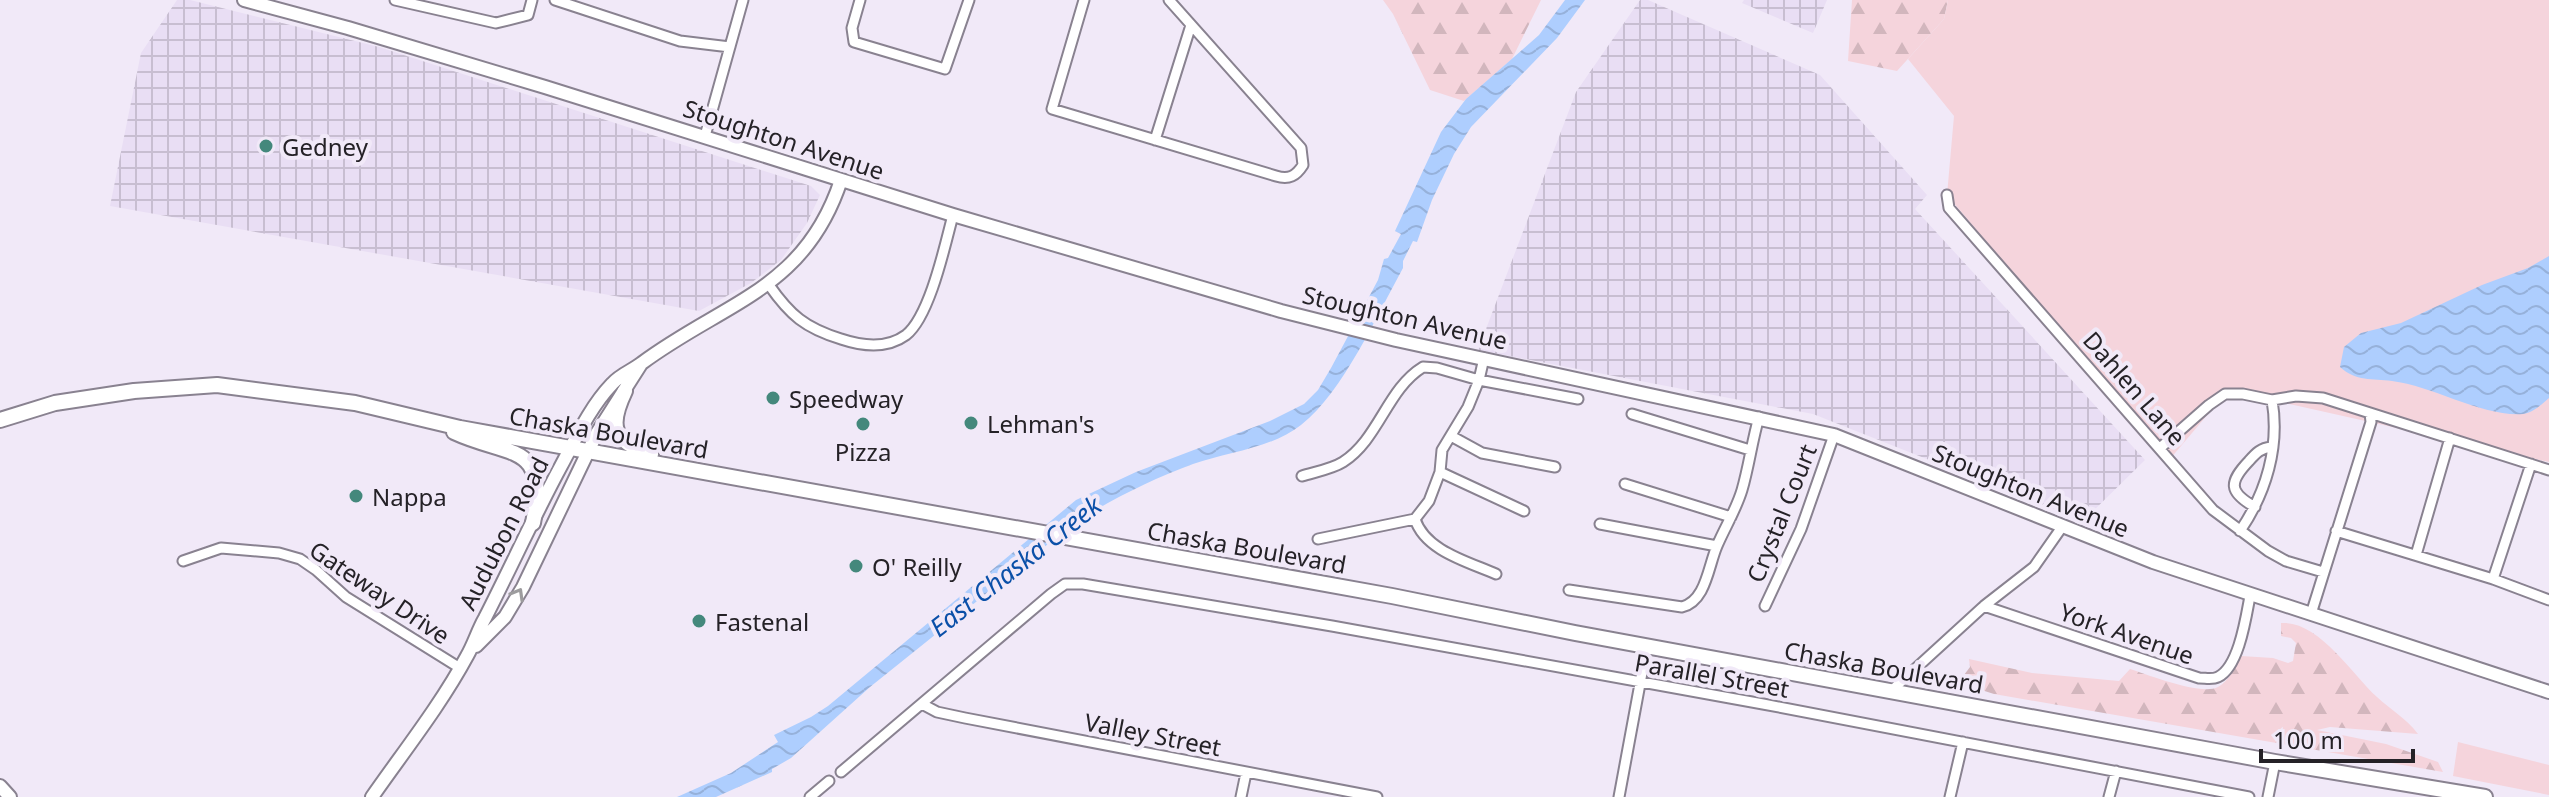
<svg xmlns="http://www.w3.org/2000/svg" width="2549" height="797" font-family="'Noto Sans',sans-serif">
<style>
.industrial{fill:url(#industrial-grid)}
.forest{fill:url(#forest-firs)}
.park{fill:#f5d4dc}
.water{fill:url(#water-waves)}
.lines{fill:none;stroke-linecap:round;stroke-linejoin:round}
.street-casing{stroke:#898290;stroke-width:13}
.secondary-casing{stroke:#898290;stroke-width:16}
.primary-casing{stroke:#898290;stroke-width:18}
.street{stroke:#fff;stroke-width:9}
.secondary{stroke:#fff;stroke-width:12}
.primary{stroke:#fff;stroke-width:14}
.oneway{stroke:#9d9c9e}
.poi-dot{fill:#44887c;stroke:#f1e9f8;stroke-width:3}
.labels{text-anchor:middle;dominant-baseline:central;stroke-width:8;stroke-linejoin:round;paint-order:stroke}
.street-label{font-size:24px;fill:#252227;stroke:#f1e9f8}
.poi-label{font-size:24px;fill:#252227;stroke:#f1e9f8;text-anchor:start}
.water-label{font-size:26px;font-style:italic;fill:#0b50a8;stroke:#f1e9f8}
</style>
<defs>
<pattern id="industrial-grid" width="8" height="8" patternUnits="userSpaceOnUse" patternTransform="scale(2)"><rect width="8" height="8" fill="#e9def4"/><path d="M0 4h8M4 0v8" fill="none" stroke="#c8bed1"/></pattern>
<pattern id="forest-firs" width="22" height="20" patternUnits="userSpaceOnUse" patternTransform="scale(2)"><rect width="22" height="20" fill="#f5d4dc"/><path d="M5 1l3.5 6h-7zM16 11l3.5 6h-7z" fill="#d2b6bd"/></pattern>
<pattern id="water-waves" width="16" height="10" patternUnits="userSpaceOnUse" patternTransform="scale(2)"><rect width="16" height="10" fill="#aecefe"/><path d="M0 5q4-4 8 0t8 0" fill="none" stroke="#96b1da"/></pattern>
</defs>
<rect width="100%" height="100%" fill="#f1e9f8"/>
<path class="industrial" d="M177,0H190L379,47L811,186L820,195L807,223L781,260L751,283L699,311L110,206L141,53Z
M1640,0H1648L1820,75L1927,195L1915,209L2145,460L2083,521L1813,414L1478,350L1576,92Z
M1744,0H1827L1813,33L1742,3Z"/>
<path class="forest" d="M1383,0H1541L1512,59L1464,101L1430,90L1393,14Z
M1852,0H1948L1944,19L1897,71L1848,61Z
M2281,623C2318,620 2352,674 2377,697C2391,710 2406,718 2418,734L2330,727L2317,730L2386,744L2438,762L2443,772L1994,694L1972,687L1964,675L1970,667L1969,659L2032,673L2119,681L2130,669C2149,675 2201,696 2218,687C2229,681 2235,667 2241,656L2273,658L2288,663L2293,661L2296,643L2291,638L2281,636Z"/>
<path class="park" d="M1948,0H2549V462L2272,400L2225,394L2170,459L1947,195L1954,116L1908,59L1944,19Z
M2458,742L2549,765V795L2453,776Z"/>
<path class="water" d="M1565,0H1585L1557,38L1471,127L1454,154L1432,200L1417,242L1413,241L1403,261V268C1377,315 1343,392 1301,425C1272,448 1228,452 1193,464C1152,479 1110,500 1073,524L870,687L791,758L772,769V772L716,797H677L731,773L778,742L774,735L811,717L828,706L1076,500L1136,472L1270,421L1304,404L1318,390L1331,368L1378,280L1384,259L1388,258L1401,234L1395,231L1441,132L1466,99L1539,35Z
M2549,256V398C2542,404 2533,413 2523,414C2483,417 2433,386 2392,381C2372,378 2356,382 2340,367L2344,347L2361,333L2401,323L2482,285L2528,268Z"/>
<g class="lines">
<defs>
<path id="street" d="M395,0L496,23L528,15L532,0
M555,0L680,41L730,47
M860,0L852,28L854,42L945,69L969,0
M1084,0L1052,109L1276,176C1289,180 1296,176 1303,165L1301,148L1169,0
M705,136L743,0
M1155,140L1191,25
M1947,195L1949,208L2213,510L2268,551L2286,561L2323,572
M769,285C790,315 805,328 841,339C862,346 887,349 906,335C930,316 945,245 953,215
M1484,358L1479,380L1468,407L1442,450L1440,472L1429,501L1415,519C1425,551 1469,562 1496,574
M1632,414L1750,450
M1451,436L1482,453L1555,467
M2160,448L2209,405L2225,394H2243L2272,400L2296,396L2323,398L2549,470
M1440,472L1524,511
M1302,476C1315,472 1332,469 1343,462C1379,439 1387,389 1423,367L1437,368L1479,380L1578,399
M1625,484L1731,517
M2255,507C2228,492 2229,482 2249,461C2256,453 2261,448 2271,447
M1600,524L1717,546
M2240,531C2266,493 2280,447 2272,400
M2336,531L2493,579L2549,600
M1318,539L1415,519
M2416,555L2450,438
M183,561L221,548L279,553L300,559L316,570L346,597L460,668
M2493,579L2531,464
M1569,590L1682,607C1706,601 1708,567 1717,546C1725,527 1736,510 1742,490C1749,466 1752,441 1759,417
M1765,606L1801,529L1834,435
M1984,606L2199,678C2206,678 2212,680 2218,677C2239,667 2246,617 2250,596
M2311,614L2371,422L2370,413
M1891,691L1984,606L2034,567L2062,527
M922,704L937,712L965,718L1377,797
M841,772L1051,594L1065,584H1083L1332,626L1763,704L2249,797
M810,797L829,781
M1241,797L1246,773
M1619,797L1647,646
M1950,797L1963,742
M2109,797L2116,771
M2268,797L2275,762"/>
<path id="secondary" d="M244,0L348,28L545,87L953,215L1281,311L1396,340L1834,435L2153,562L2549,692
M476,646L505,617L523,587L597,433L641,364
M0,786L10,797
M372,797C404,751 440,706 467,656C474,644 478,630 485,618C511,567 534,516 561,466C576,438 590,407 612,384C621,374 632,371 642,363C724,302 805,290 841,180"/>
<path id="primary" d="M625,391C608,427 612,440 651,454
M0,420L55,403L134,391L217,385L355,403L460,428L1392,596L1575,633L2275,762L2485,797
M454,432C510,458 549,441 533,523"/>
</defs>
<use href="#street" class="street-casing"/>
<use href="#secondary" class="secondary-casing"/>
<use href="#primary" class="primary-casing"/>
<use href="#street" class="street"/>
<use href="#secondary" class="secondary"/>
<use href="#primary" class="primary"/>
</g>
<defs><path id="oneway-chevron" d="M-2-3.5L2.5 0L-2 3.5" fill="none" stroke-width="1.6" stroke-linecap="round" stroke-linejoin="round" transform="scale(2)"/></defs>
<use class="oneway" href="#oneway-chevron" transform="translate(518 594) rotate(-60)"/>
<g class="poi-dot">
<circle cx="266" cy="146" r="8"/>
<circle cx="773" cy="398" r="8"/>
<circle cx="971" cy="423" r="8"/>
<circle cx="863" cy="424" r="8"/>
<circle cx="356" cy="496" r="8"/>
<circle cx="856" cy="566" r="8"/>
<circle cx="699" cy="621" r="8"/>
</g>
<g class="labels">
<g class="street-label">
<text transform="translate(784 139) rotate(18)">Stoughton Avenue</text>
<text transform="translate(1405 317) rotate(13)">Stoughton Avenue</text>
<text transform="translate(2135 388) rotate(49)">Dahlen Lane</text>
<text transform="translate(609 432) rotate(10)">Chaska Boulevard</text>
<text transform="translate(2031 490) rotate(22)">Stoughton Avenue</text>
<text transform="translate(1781 513) rotate(-68)">Crystal Court</text>
<text transform="translate(503 533) rotate(-63)">Audubon Road</text>
<text transform="translate(1247 547) rotate(10)">Chaska Boulevard</text>
<text transform="translate(380 592) rotate(34)">Gateway Drive</text>
<text transform="translate(2127 633) rotate(19)">York Avenue</text>
<text transform="translate(1884 667) rotate(10)">Chaska Boulevard</text>
<text transform="translate(1712 675) rotate(10)">Parallel Street</text>
<text transform="translate(1153 734) rotate(11)">Valley Street</text>
</g>
<g class="poi-label">
<text x="282" y="146">Gedney</text>
<text x="789" y="398">Speedway</text>
<text x="987" y="423">Lehman's</text>
<text x="863" y="451" text-anchor="middle">Pizza</text>
<text x="372" y="496">Nappa</text>
<text x="872" y="566">O' Reilly</text>
<text x="715" y="621">Fastenal</text>
</g>
<g class="water-label">
<text transform="translate(1015 566) rotate(-38)">East Chaska Creek</text>
</g>
</g>
<path d="M2261 749v12h152v-12" fill="none" stroke="#252227" stroke-width="4"/>
<text x="2273" y="749" font-size="24" fill="#252227" stroke="#f1e9f8" stroke-width="6" paint-order="stroke">100 m</text>
</svg>
